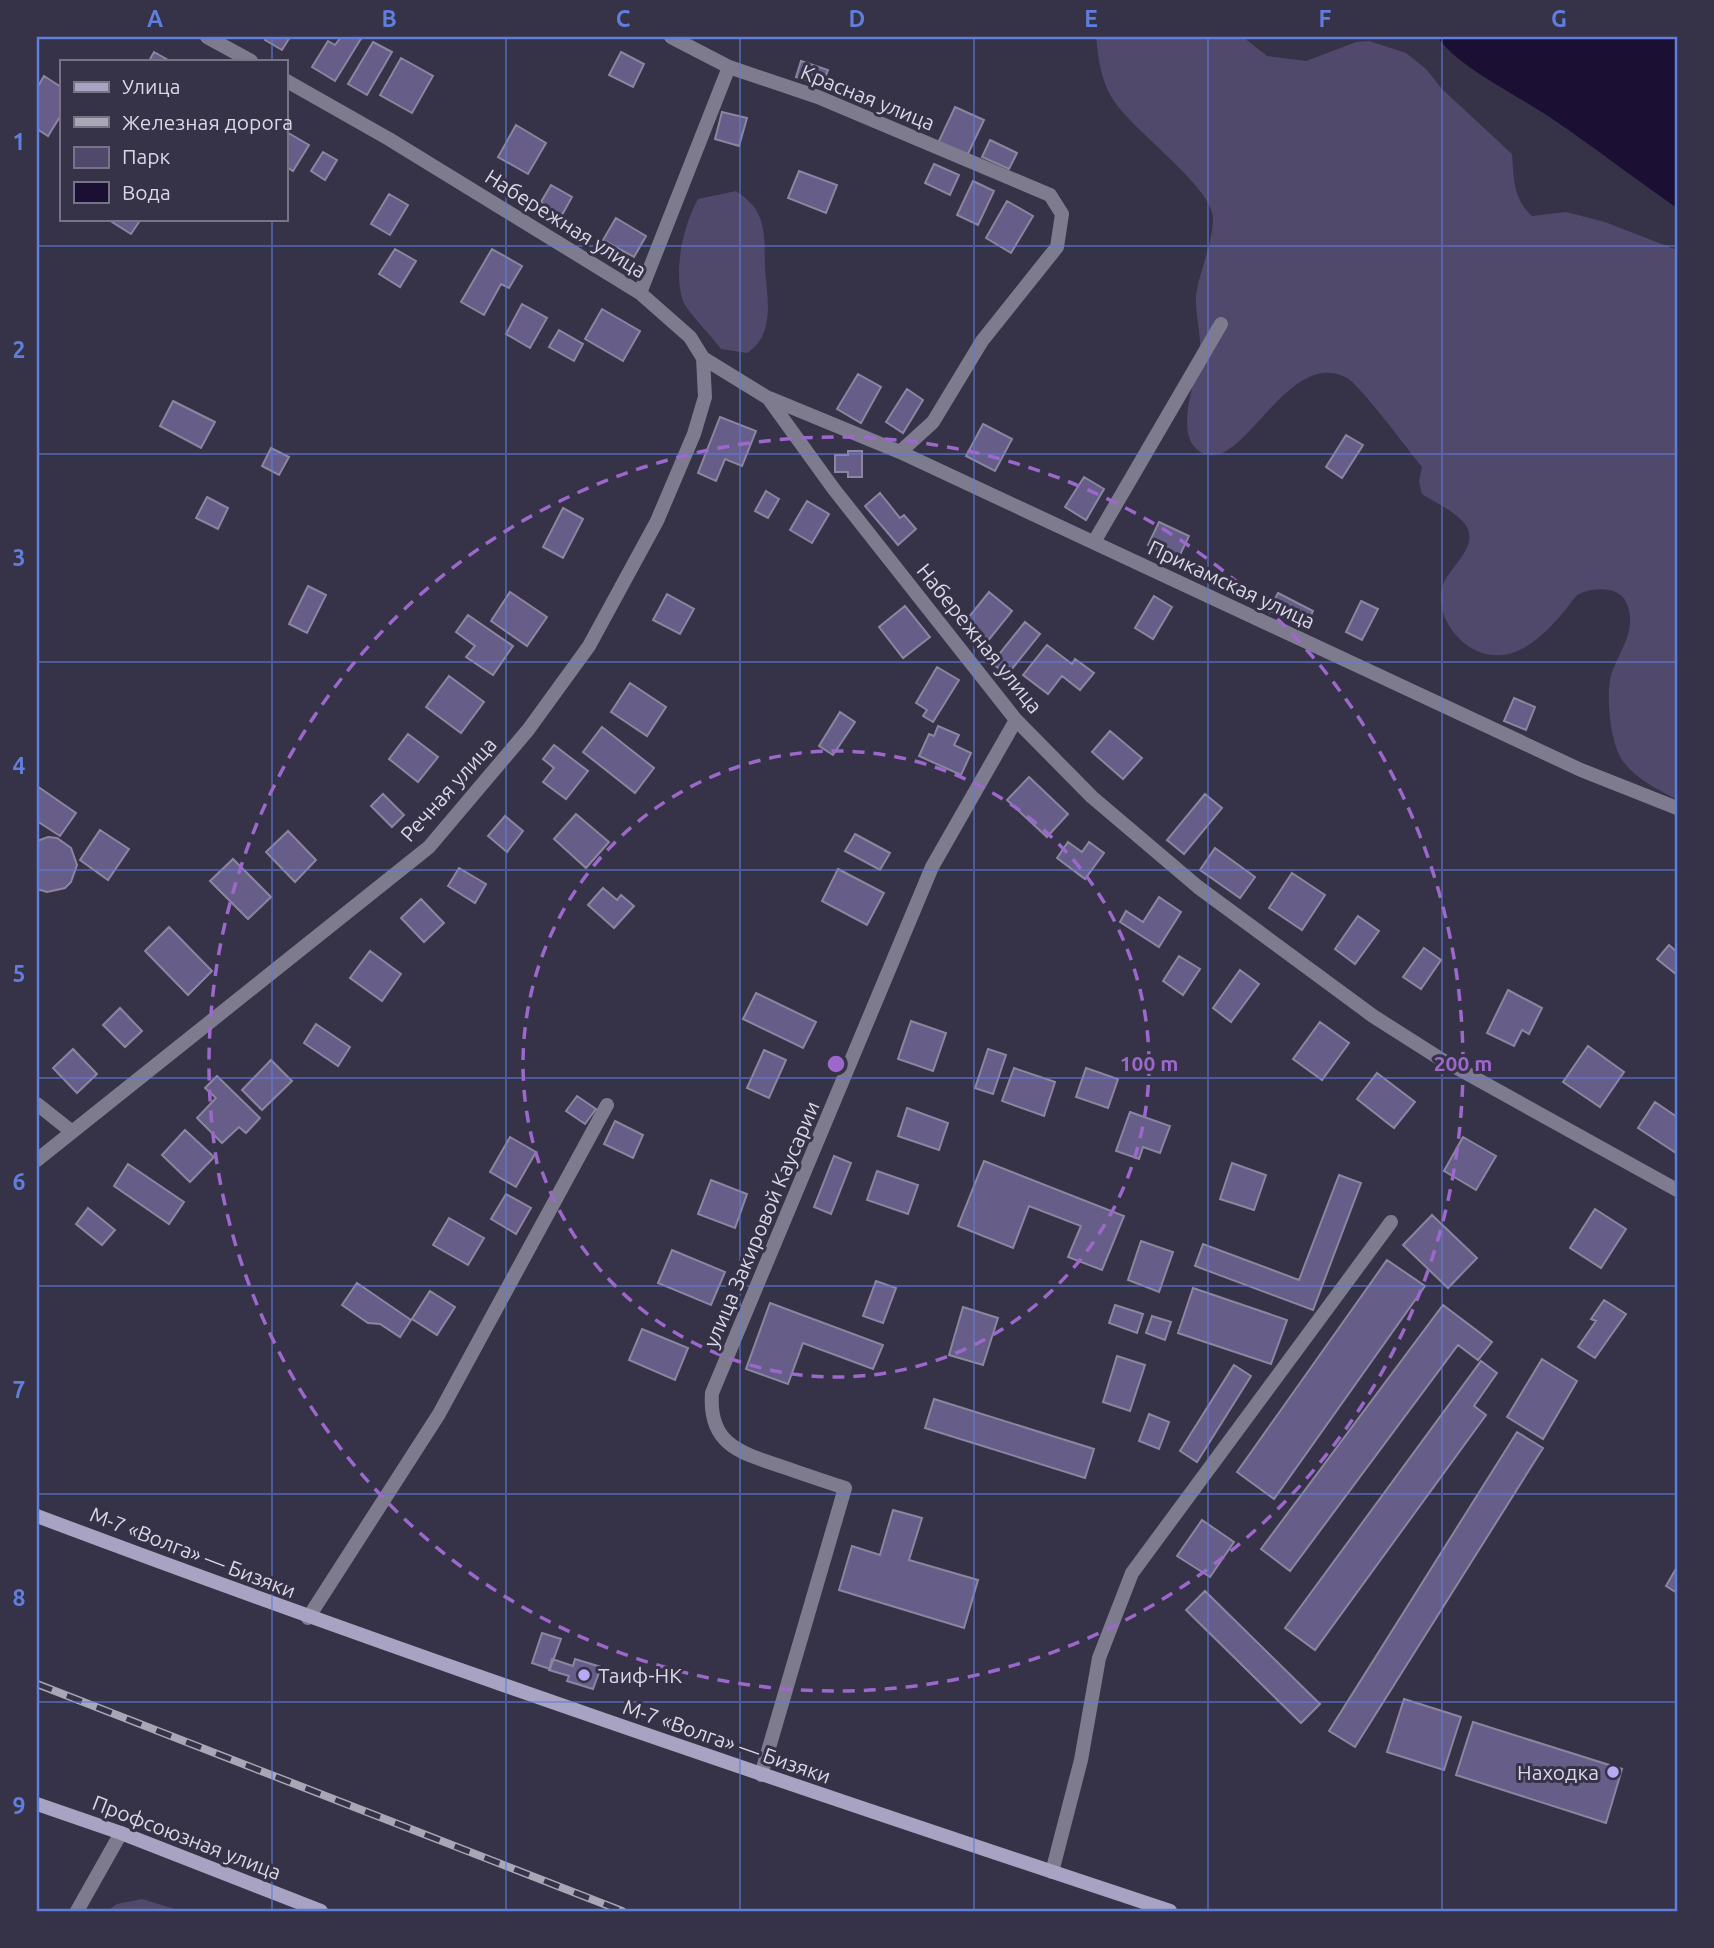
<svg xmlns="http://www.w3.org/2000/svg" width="1714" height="1948" font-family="Ubuntu,sans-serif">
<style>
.green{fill:#50496b}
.water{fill:#1b1034}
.building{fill:#665d88;stroke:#8b869f;stroke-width:2}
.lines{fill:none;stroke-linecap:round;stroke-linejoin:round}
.street{stroke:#7f7b8f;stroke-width:14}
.secondary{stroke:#a8a3c2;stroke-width:14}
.rail-casing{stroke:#a9a6b6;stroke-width:8}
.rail{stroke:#363247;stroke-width:5;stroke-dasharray:16;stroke-linecap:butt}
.grid{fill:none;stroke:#5f7edd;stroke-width:2;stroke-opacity:0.55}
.ring{fill:none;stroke:#9c68cc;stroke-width:3.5;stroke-dasharray:12 9}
.poi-dot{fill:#baaaf6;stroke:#363247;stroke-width:2.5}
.labels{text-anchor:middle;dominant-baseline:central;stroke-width:6;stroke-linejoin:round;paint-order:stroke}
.street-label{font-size:21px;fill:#d9d7e5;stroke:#363247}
.poi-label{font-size:21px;fill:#d9d7e5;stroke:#363247;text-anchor:start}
.centre{fill:#9c68cc;stroke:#363247;stroke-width:3.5}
.ring-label{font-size:21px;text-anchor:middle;font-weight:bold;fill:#9c68cc;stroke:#363247;stroke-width:6;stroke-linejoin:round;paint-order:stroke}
.neatline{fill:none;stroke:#5f7edd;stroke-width:2.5}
.grid-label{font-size:23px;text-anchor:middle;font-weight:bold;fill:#5f7edd}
</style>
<rect width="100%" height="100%" fill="#363247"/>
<path class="green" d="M1096,37H1243L1267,56L1306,61L1356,42L1369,41L1406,53L1426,69L1442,89L1512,154C1514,178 1513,199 1532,216L1566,212L1605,222L1677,250V800C1658,789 1635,779 1622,760C1610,742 1605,692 1612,672C1621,648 1638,628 1626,602C1619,586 1593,587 1579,594C1573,598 1567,609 1562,614C1543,636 1518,661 1486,654C1459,648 1433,614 1443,585C1449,567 1481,546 1465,524C1456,512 1434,502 1422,494L1419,481L1422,467C1409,451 1360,385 1347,378C1286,345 1241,481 1199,451C1172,433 1199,374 1200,350C1201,332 1195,314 1196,296C1199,271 1213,244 1213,218C1213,187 1131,130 1112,98C1101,81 1098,56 1096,37Z
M736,191C743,196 752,203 756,210C767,228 764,248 765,268C767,297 776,334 747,353L721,349C712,336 688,313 683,301C673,272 683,225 698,199Z
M142,1899L181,1911H107L117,1904Z"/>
<path class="water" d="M1438,37H1677V208C1635,179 1594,147 1551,118C1522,98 1453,64 1438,37Z"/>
<path class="building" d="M267,37H290L282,50L265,40Z
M341,37H362L335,81L312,67L328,41L335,45Z
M373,42L392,52L367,95L348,84Z
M154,52L170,61H149Z
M621,52L644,64L633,87L609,75Z
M401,58L433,76L412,113L380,95Z
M801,61L828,70L822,85L796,77Z
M44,76L61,87V115L48,136L37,129V88Z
M955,107L984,120L967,156L938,143Z
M722,112L747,118L739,146L715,139Z
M516,125L546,143L528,174L498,157Z
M285,131L309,145L293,171L285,166Z
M990,140L1017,153L1009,169L982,157Z
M323,152L337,160L325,180L311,171Z
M934,164L959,175L950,195L925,183Z
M799,171L837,185L826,213L788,198Z
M973,181L994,191L978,225L957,215Z
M551,185L572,197L562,215L541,202Z
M389,194L408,205L390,235L371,224Z
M1007,201L1033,216L1011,253L986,238Z
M616,218L646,236L634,257L603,240Z
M114,219H141L131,234L112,222Z
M395,249L416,261L400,287L379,274Z
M492,249L522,266L509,288L501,284L484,315L461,302Z
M522,304L547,318L530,348L506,334Z
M602,309L640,331L623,361L585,339Z
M559,330L583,344L574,361L549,347Z
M858,374L881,387L861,423L837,409Z
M907,389L923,400L903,433L886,422Z
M173,401L215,422L201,448L160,426Z
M720,417L756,431L742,466L725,459L716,481L698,473Z
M983,424L1012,439L995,471L966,456Z
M1346,435L1363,445L1342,478L1326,467Z
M271,448L289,457L279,475L262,466Z
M848,451H862V477H848V472H835V455H848Z
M1084,477L1104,489L1086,520L1065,507Z
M766,491L779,499L768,518L755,511Z
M880,493L900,518L904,515L916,529L898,545L865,506Z
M207,497L228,508L218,529L196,518Z
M807,501L829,514L812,543L790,530Z
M563,508L583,519L563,558L543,547Z
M1159,522L1189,536L1178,559L1148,545Z
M308,586L326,595L307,633L289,624Z
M510,592L547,617L527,646L491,621Z
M989,592L1012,611L987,642L964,623Z
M1278,593L1313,611L1305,628L1269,610Z
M667,594L694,609L680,634L653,620Z
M1154,596L1172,607L1153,639L1135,628Z
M1361,601L1378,609L1362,640L1346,632Z
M905,606L930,637L903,658L879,627Z
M468,615L513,646L493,675L466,657L475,646L456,632Z
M1025,622L1040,634L1007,675L992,663Z
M1047,645L1072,664L1075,659L1094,673L1080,690L1062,676L1048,694L1023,675Z
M937,667L959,680L933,722L923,716L927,710L916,703Z
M449,676L484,702L461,733L426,707Z
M630,683L666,707L647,736L611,712Z
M1514,698L1535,707L1526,730L1504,721Z
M840,712L855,722L833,755L819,746Z
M938,726L959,735L954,745L971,753L961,775L919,756L929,734L934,736Z
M602,727L654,768L635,793L583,752Z
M1110,731L1142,758L1123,779L1092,752Z
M408,734L438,757L418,782L389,759Z
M554,745L588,771L566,799L543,782L554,768L543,759Z
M1029,777L1068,814L1047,837L1007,800Z
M37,786L76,813L60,836L37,821Z
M383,794L404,815L392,827L371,806Z
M1205,794L1222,808L1184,854L1167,840Z
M576,814L609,842L586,868L554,839Z
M505,816L523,831L507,852L488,836Z
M100,830L129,849L108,880L80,860Z
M288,831L316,860L295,882L266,852Z
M855,834L890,853L880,870L845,851Z
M48,837L57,838L71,848L77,865L71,882L65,888L47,892L37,889V841Z
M1068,842L1082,852L1089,842L1104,853L1085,879L1057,858Z
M1215,848L1255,877L1240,898L1200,870Z
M233,859L271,897L248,919L210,881Z
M459,868L486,884L475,903L448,886Z
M838,869L884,893L867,925L822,901Z
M1292,873L1325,895L1302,930L1269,908Z
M603,888L617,900L621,895L634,906L614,928L588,905Z
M1159,897L1181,912L1159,947L1120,922L1126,911L1143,922Z
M421,899L444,923L424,942L401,918Z
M1358,916L1379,931L1355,964L1335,949Z
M169,927L212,971L188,995L145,951Z
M1669,945L1677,952V975L1657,959Z
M1424,948L1441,960L1421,989L1403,977Z
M370,951L401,974L382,1001L350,978Z
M1179,956L1200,969L1183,995L1163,981Z
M1240,970L1259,984L1231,1022L1213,1008Z
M1508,990L1542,1008L1529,1034L1522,1030L1514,1046L1487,1033Z
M756,993L816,1022L803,1048L743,1019Z
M120,1008L142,1031L125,1047L103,1025Z
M911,1021L946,1033L933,1071L898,1059Z
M1320,1022L1349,1043L1322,1080L1293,1059Z
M316,1024L350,1047L338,1066L304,1043Z
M1588,1046L1624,1072L1600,1107L1563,1082Z
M73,1049L97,1074L77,1093L53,1068Z
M988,1049L1006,1055L993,1094L975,1088Z
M764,1050L786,1060L769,1098L747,1088Z
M271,1060L292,1081L262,1110L242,1090Z
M1014,1068L1055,1082L1044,1116L1002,1101Z
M1086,1068L1118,1079L1108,1108L1076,1097Z
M1377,1073L1415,1102L1394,1128L1357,1099Z
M217,1076L260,1118L246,1133L239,1127L222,1143L197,1118L216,1098L205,1088Z
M577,1096L596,1109L585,1124L566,1111Z
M1655,1102L1677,1117L1676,1153L1638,1128Z
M907,1108L948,1123L939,1150L898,1136Z
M1130,1112L1170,1126L1160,1153L1143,1147L1139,1159L1116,1151Z
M615,1121L643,1135L633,1158L604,1144Z
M185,1130L214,1157L190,1182L162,1155Z
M510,1137L536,1152L516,1187L490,1172Z
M1463,1137L1496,1156L1476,1190L1444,1171Z
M834,1156L851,1163L831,1214L814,1207Z
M984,1161L1124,1216L1102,1270L1068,1257L1081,1226L1029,1206L1013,1248L958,1226Z
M1232,1163L1266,1175L1254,1210L1220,1199Z
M128,1164L184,1202L169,1224L114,1186Z
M877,1171L918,1185L908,1214L867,1200Z
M1339,1175L1361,1183L1313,1310L1195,1266L1203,1244L1299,1280Z
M711,1180L747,1194L735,1228L698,1214Z
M506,1194L531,1208L516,1234L491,1219Z
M88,1208L115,1230L102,1245L76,1224Z
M1595,1209L1626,1229L1601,1268L1570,1248Z
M1432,1215L1477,1258L1448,1288L1403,1245Z
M449,1218L484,1238L468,1265L433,1245Z
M1141,1241L1173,1252L1159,1292L1128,1280Z
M672,1250L725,1272L711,1305L658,1283Z
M1387,1260L1425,1286L1274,1499L1237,1472Z
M876,1281L896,1288L883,1323L863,1316Z
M357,1283L411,1320L400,1337L380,1324L368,1323L342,1305Z
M1193,1288L1287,1320L1271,1364L1178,1333Z
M430,1291L455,1307L437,1335L412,1319Z
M1604,1300L1626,1314L1595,1358L1578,1347L1596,1321L1591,1319Z
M770,1303L883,1345L873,1369L803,1343L788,1384L746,1369Z
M1115,1305L1143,1314L1137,1333L1109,1323Z
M1443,1305L1492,1342L1478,1360L1458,1345L1290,1571L1261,1549Z
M963,1307L998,1318L983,1365L949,1355Z
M1152,1316L1171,1322L1165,1340L1146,1333Z
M642,1329L688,1348L675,1380L629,1360Z
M1117,1356L1145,1365L1130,1411L1103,1402Z
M1542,1359L1577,1381L1543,1439L1507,1417Z
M1481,1361L1497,1373L1474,1406L1486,1415L1315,1650L1285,1628Z
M1234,1365L1251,1376L1197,1462L1180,1451Z
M934,1399L1094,1449L1085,1478L925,1428Z
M1149,1414L1169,1422L1159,1449L1139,1441Z
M1517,1432L1543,1448L1355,1747L1329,1731Z
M893,1510L922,1518L909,1560L978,1580L964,1628L839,1590L852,1546L880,1555Z
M1202,1520L1234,1542L1210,1577L1177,1556Z
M1677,1567V1593L1666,1586Z
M1205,1591L1320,1704L1301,1723L1186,1610Z
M542,1633L561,1639L550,1669L532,1663Z
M552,1659L573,1666L575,1659L601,1667L593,1689L567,1681L569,1676L549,1670Z
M1404,1699L1461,1717L1444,1770L1387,1752Z
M1473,1722L1622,1769L1606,1823L1456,1775Z"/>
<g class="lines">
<path class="street" d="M207,37L251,61
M671,37L729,67L818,97L1050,195L1062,214L1057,247L982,341L933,422L900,452
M285,80L389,139L640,293L690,337L703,358L768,398L833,488L1016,720L1092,797L1198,887L1373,1016L1439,1058L1677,1190
M640,293L729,67
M769,398L900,452L1581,770L1677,808
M1094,542L1221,324
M37,1104L71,1131
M37,1160L429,847L528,730L589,646L657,521L694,434L705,397L703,358
M308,1618L439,1414L607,1105
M761,1775L845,1488C824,1481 803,1474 783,1467C741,1453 708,1445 712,1393L932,867L1016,720
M1052,1872L1081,1760L1099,1658L1132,1573L1391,1222
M77,1911L121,1833"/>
<path class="secondary" d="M37,1516C412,1657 790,1785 1170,1911
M37,1804L121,1833L321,1911"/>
<defs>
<path id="rail" d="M37,1684L622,1911"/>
</defs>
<use href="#rail" class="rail-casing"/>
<use href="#rail" class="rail"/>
</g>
<path class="grid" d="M272,37V61M506,37V1911M740,37V1911M974,37V1911M1208,37V1911M1442,37V1911M272,219V1911M37,246H1677M37,454H1677M37,662H1677M37,870H1677M37,1078H1677M37,1286H1677M37,1494H1677M37,1702H1677"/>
<g class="ring">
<circle cx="836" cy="1064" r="313"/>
<circle cx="836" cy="1064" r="627"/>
</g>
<g class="poi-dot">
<circle cx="584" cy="1675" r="7"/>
<circle cx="1613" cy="1772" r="7"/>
</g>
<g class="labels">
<g class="street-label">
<text transform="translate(868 97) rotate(22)">Красная улица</text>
<text transform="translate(566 223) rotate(32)">Набережная улица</text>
<text transform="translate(1232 584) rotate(25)">Прикамская улица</text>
<text transform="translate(980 638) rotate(51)">Набережная улица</text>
<text transform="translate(448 789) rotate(-48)">Речная улица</text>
<text transform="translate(761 1224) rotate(-67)">улица Закировой Каусарии</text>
<text transform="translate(193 1552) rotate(21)">М-7 «Волга» — Бизяки</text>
<text transform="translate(727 1741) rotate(19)">М-7 «Волга» — Бизяки</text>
<text transform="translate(187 1837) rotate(21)">Профсоюзная улица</text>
</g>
<g class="poi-label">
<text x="598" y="1675">Таиф-НК</text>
<text x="1599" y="1772" text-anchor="end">Находка</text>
</g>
</g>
<circle cx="836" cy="1064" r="10" class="centre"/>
<g class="ring-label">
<text x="1149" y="1071">100 m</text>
<text x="1463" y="1071">200 m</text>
</g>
<rect width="1714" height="1948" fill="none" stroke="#363247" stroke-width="77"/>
<rect x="60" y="60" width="228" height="161" fill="#363247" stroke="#777486" stroke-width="2"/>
<rect x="74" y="82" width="35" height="10" fill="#a8a3c2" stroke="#777486" stroke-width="2"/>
<text x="122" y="94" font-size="21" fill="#d9d7e5">Улица</text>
<rect x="74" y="117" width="35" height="10" fill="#a9a6b6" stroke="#777486" stroke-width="2"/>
<text x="122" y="130" font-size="21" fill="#d9d7e5">Железная дорога</text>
<rect x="74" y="147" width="35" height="21" fill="#50496b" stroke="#777486" stroke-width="2"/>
<text x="122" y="164" font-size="21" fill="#d9d7e5">Парк</text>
<rect x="74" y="182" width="35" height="21" fill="#1b1034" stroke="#777486" stroke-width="2"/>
<text x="122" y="200" font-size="21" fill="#d9d7e5">Вода</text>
<rect x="38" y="38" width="1638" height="1872" class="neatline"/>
<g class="grid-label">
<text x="155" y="27">A</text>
<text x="389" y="27">B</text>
<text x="623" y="27">C</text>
<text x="857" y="27">D</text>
<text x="1091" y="27">E</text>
<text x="1325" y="27">F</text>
<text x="1559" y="27">G</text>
<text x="19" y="150">1</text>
<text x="19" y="358">2</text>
<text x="19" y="566">3</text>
<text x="19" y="774">4</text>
<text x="19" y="982">5</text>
<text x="19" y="1190">6</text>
<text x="19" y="1398">7</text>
<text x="19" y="1606">8</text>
<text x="19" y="1814">9</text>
</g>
</svg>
